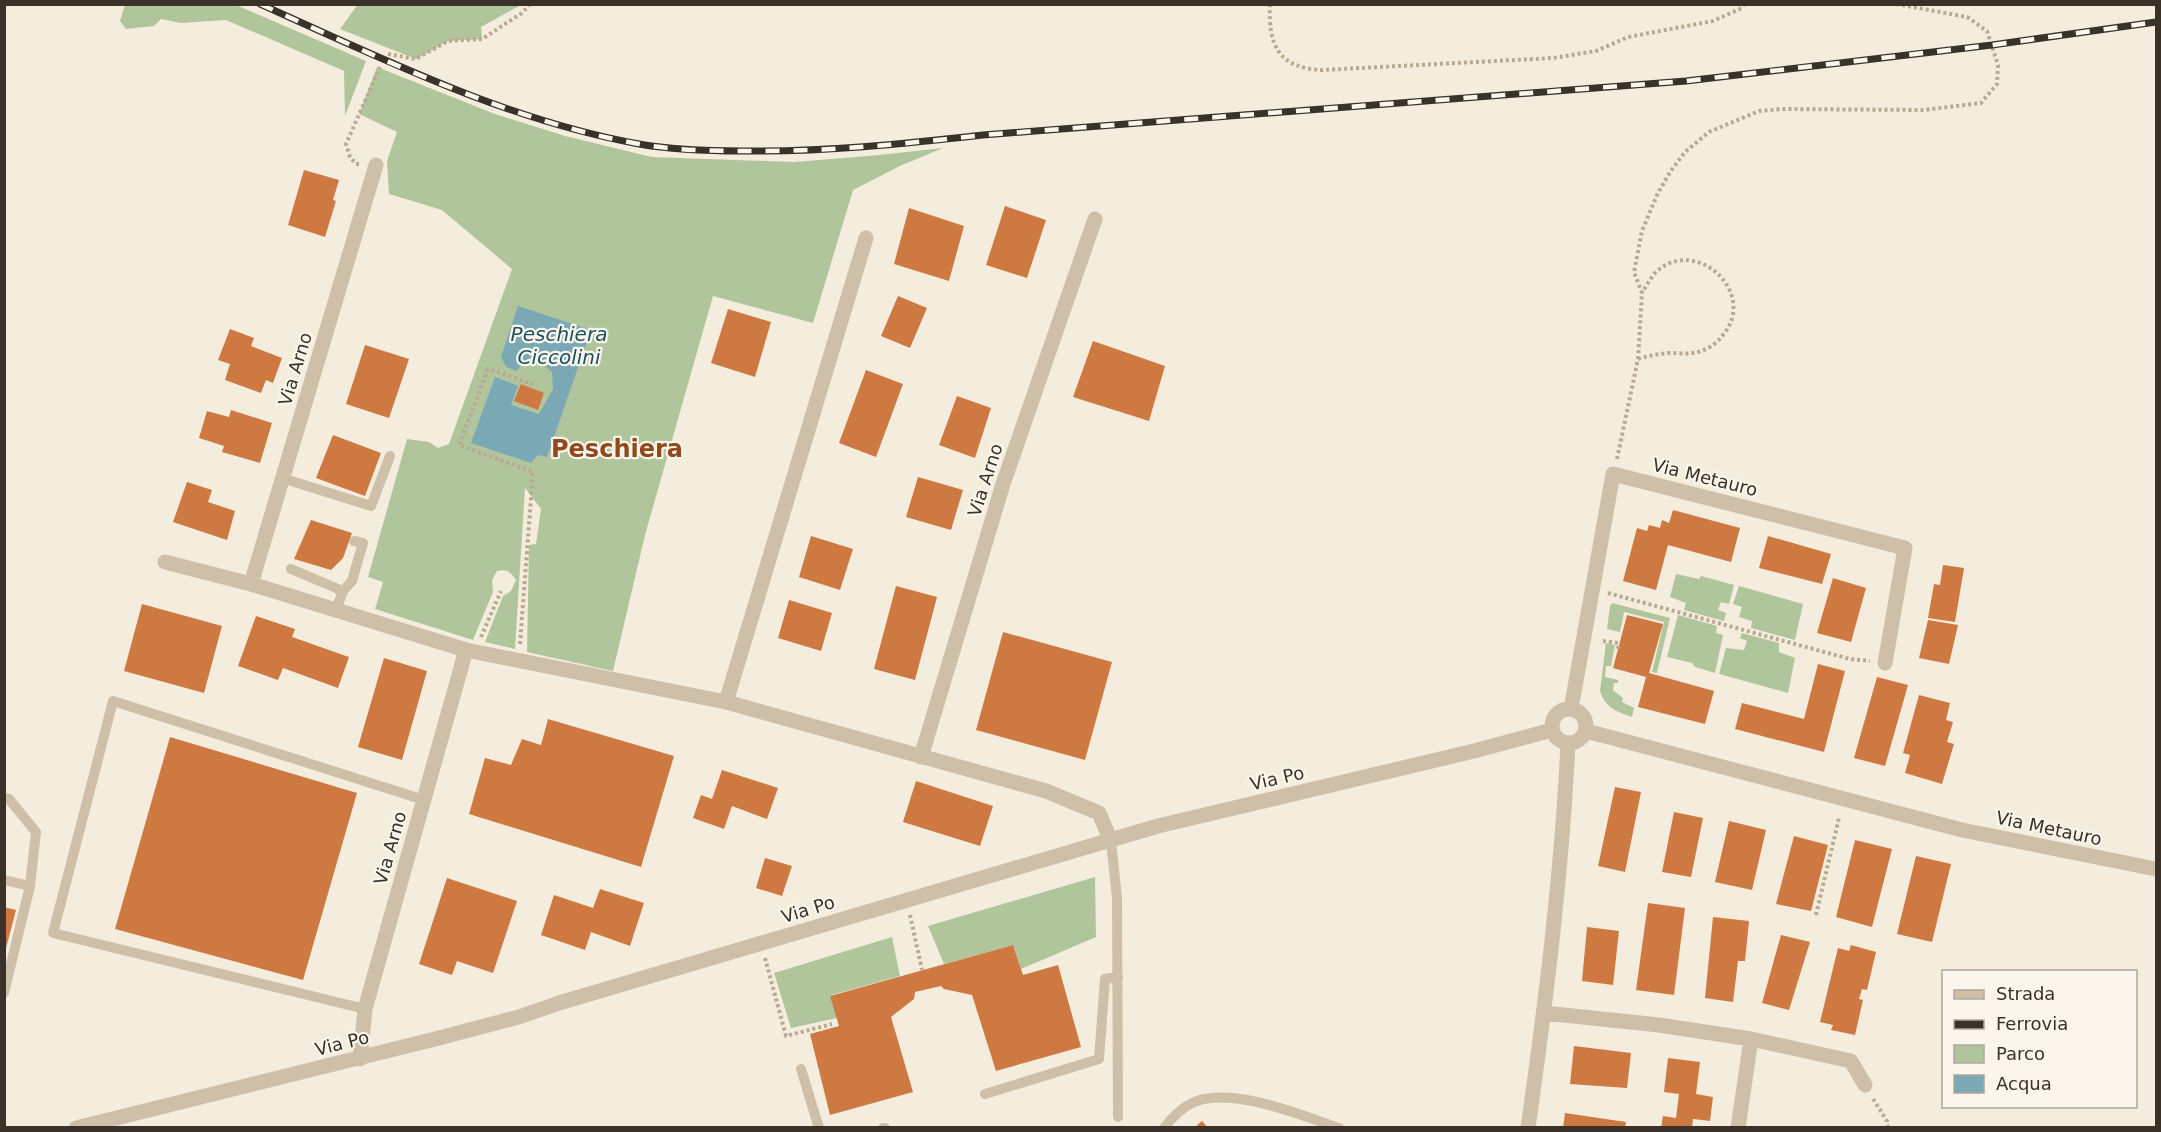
<svg xmlns="http://www.w3.org/2000/svg" width="2161" height="1132" font-family="'DejaVu Sans',sans-serif">
<style>
.green{fill:#b1c59c}
.water{fill:#7aa8b4}
.building{fill:#ce7942}
.lines{fill:none;stroke-linecap:round;stroke-linejoin:round}
.path{stroke:#baa992;stroke-width:4;stroke-dasharray:3 3;stroke-linecap:butt}
.lane{stroke:#cebfa8;stroke-width:10}
.street{stroke:#cebfa8;stroke-width:15}
.rail-casing{stroke:#3a3129;stroke-width:7}
.rail{stroke:#fbf6eb;stroke-width:4.5;stroke-dasharray:14;stroke-linecap:butt}
.labels{text-anchor:middle;dominant-baseline:central;stroke-width:4.5;stroke-linejoin:round;paint-order:stroke}
.street-label{font-size:18px;fill:#3a3129;stroke:#fbf6eb}
.water-label{font-size:20px;font-style:italic;fill:#1b505f;stroke:#fbf6eb}
.district-label{font-size:24px;font-weight:bold;fill:#8f491c;stroke:#fbf6eb}
</style>
<rect width="100%" height="100%" fill="#f4eddd"/>
<path class="green" d="M358,4H521V5L481,27L482,39L448,41L416,59L340,29Z
M125,5H236L366,61L345,116L344,71L226,20L181,23L161,19L154,26L126,29L120,21Z
M377,67L495,114L565,136L652,157L794,162L879,155L943,148L900,166L853,190L813,323L713,296L645,535L613,671L527,652L529,545L536,544L541,509L525,488L515,649L485,642L503,596L511,591L516,580C510,571 507,569 497,571L492,580L493,592L473,640L375,609L383,582L368,577L407,439L429,442L438,448L449,444L512,269L442,210L389,194L387,161L397,132L359,114Z
M1676,574L1699,579L1701,576L1734,585L1729,604L1721,602L1718,610L1726,613L1724,621L1684,610L1686,603L1670,597Z
M1739,586L1803,604L1795,640L1751,628L1752,621L1739,617L1742,607L1733,604Z
M1612,603L1670,618L1657,673L1652,672L1664,622L1624,612L1620,632L1607,629L1610,606Z
M1678,615L1717,626L1716,633L1723,635L1715,673L1695,667L1692,663L1667,657Z
M1742,633L1779,643V652L1795,658L1788,693L1719,674L1726,648L1744,650L1747,641L1740,638Z
M1606,643L1615,645L1611,666H1606L1605,677L1618,680V683H1614L1613,690L1623,698L1622,702L1634,708L1632,717C1615,711 1606,708 1600,691Z
M1095,877L1096,937L1021,969L1013,945L944,964L928,926Z
M892,937L900,976L831,995L837,1018L791,1028L774,973Z"/>
<path class="water" d="M518,306L591,330L547,457L538,455L531,463L471,443L495,377L518,386L511,405L539,414L553,389L552,372L540,362H524L517,371L506,367L501,357Z"/>
<path class="building" d="M304,170L339,180L333,200L336,201L325,237L288,225Z
M1005,206L1046,220L1027,278L986,265Z
M909,208L964,226L949,281L894,264Z
M898,296L927,308L910,348L881,336Z
M728,309L771,322L755,377L711,363Z
M230,329L254,338L251,346L282,358L273,383L266,380L261,393L225,380L230,364L218,360Z
M1093,341L1165,366L1149,421L1073,397Z
M365,345L409,359L389,418L346,404Z
M866,370L903,384L876,457L839,443Z
M521,384L544,393L538,410L514,401Z
M957,396L991,408L975,458L939,445Z
M231,410L272,423L260,463L222,452L224,446L199,438L207,411L229,417Z
M333,435L381,453L365,496L316,478Z
M918,477L963,490L951,530L906,517Z
M187,482L212,490L208,502L235,511L227,540L173,522Z
M1673,510L1740,528L1731,562L1668,545L1656,590L1623,581L1637,528L1647,531L1649,525L1660,528L1662,520L1669,523Z
M311,520L352,533L343,558L331,570L294,559Z
M811,536L853,549L840,590L799,577Z
M1768,536L1831,554L1822,584L1759,568Z
M1943,565L1964,568L1955,622L1928,618L1934,584L1940,585Z
M1833,578L1866,588L1851,642L1817,633Z
M896,586L937,597L915,680L874,669Z
M789,600L832,613L821,651L778,638Z
M142,604L222,626L204,693L124,671Z
M1627,615L1663,624L1649,673L1714,691L1705,724L1638,707L1646,677L1613,668Z
M256,616L295,629L292,637L349,657L338,688L283,668L278,680L238,666Z
M1928,620L1958,625L1949,664L1919,658Z
M1003,632L1112,662L1085,760L976,730Z
M384,658L427,671L402,760L358,747Z
M1818,664L1845,671L1824,752L1735,729L1742,703L1804,719Z
M1877,677L1908,685L1885,766L1854,758Z
M1919,695L1950,703L1946,720L1953,722L1947,742L1954,744L1942,784L1905,773L1910,755L1903,753Z
M548,719L674,756L641,867L469,814L485,758L511,765L522,739L541,745Z
M170,737L357,793L303,980L115,929Z
M722,770L778,788L767,819L732,806L724,829L693,818L701,795L712,799Z
M916,781L993,806L980,846L903,822Z
M1615,787L1641,792L1625,872L1598,866Z
M1674,812L1703,818L1691,877L1662,872Z
M1729,821L1766,830L1752,890L1715,882Z
M1794,836L1828,845L1811,911L1776,904Z
M1855,840L1892,849L1872,927L1836,917Z
M1916,856L1951,864L1932,942L1897,934Z
M765,858L792,866L782,896L756,888Z
M447,878L517,901L493,973L457,961L452,975L419,964Z
M600,889L644,903L630,946L591,932L585,950L541,935L554,895L593,908Z
M1648,903L1685,908L1674,995L1636,990Z
M4,907L16,910L5,952H4Z
M1713,917L1749,921L1745,961H1738L1733,1002L1705,998Z
M1587,927L1619,931L1613,985L1582,981Z
M1781,935L1810,942L1789,1010L1762,1003Z
M1013,945L1023,975L1058,965L1081,1047L996,1071L972,995L944,989L941,986L915,992L914,999L891,1017L913,1092L830,1115L810,1034L839,1026L830,996Z
M1851,945L1876,952L1867,990L1862,989L1859,999L1863,1000L1855,1035L1831,1030L1833,1025L1820,1022L1838,948L1849,951Z
M1574,1046L1631,1053L1627,1088L1570,1084Z
M1668,1058L1700,1062L1696,1094L1713,1097L1710,1121L1693,1119L1692,1128H1661L1663,1116L1676,1118L1679,1094L1664,1092Z
M1565,1113L1626,1122L1625,1128H1563Z
M1202,1121L1208,1128H1194Z"/>
<g class="lines">
<path class="path" d="M1270,4C1268,45 1278,68 1322,70L1553,58L1596,51L1628,37L1713,21L1742,8L1744,4
M388,54L416,59L448,41L482,39L522,13L530,4
M359,164H356L350,157L346,144L380,67
M1638,359C1648,356 1658,354 1669,353C1680,353 1691,355 1701,351C1710,348 1718,342 1723,335C1759,292 1694,234 1655,273C1650,279 1646,286 1642,293
M1617,459L1638,359L1642,293L1634,272L1642,231L1657,195L1670,172L1685,152L1709,132L1759,111L1781,109L1924,110L1981,103L1997,84L1998,65L1987,31L1967,17L1896,4
M1608,593L1850,659L1870,661
M481,637L501,591
M1603,641L1618,643V649
M520,644L533,472L459,445L488,369L533,384
M910,915L922,970
M1816,915L1839,818
M765,958L786,1036L832,1024
M1873,1099L1887,1121L1888,1128"/>
<path class="lane" d="M282,478L371,506L390,456
M291,569L343,591
M336,610L343,591L352,581L363,543L354,541
M4,798L9,799L36,832L30,886
M1111,841L1117,898L1118,1117
M4,880L30,886L4,993
M365,1009L53,933L113,701L424,800
M801,1069L819,1128
M985,1094L1099,1059L1105,979L1118,977
M883,1128H885
M1164,1128C1171,1118 1185,1105 1197,1101C1236,1088 1301,1115 1339,1128"/>
<path class="street" d="M165,562L251,584L466,650L726,702L1046,791L1099,813L1111,841
M251,584L376,165
M726,702L866,238
M1552 726a17 17 0 1 1 34 0a17 17 0 1 1-34 0Z
M1571,709L1613,474L1905,548L1885,663
M1586,731L1962,830L2156,869
M921,757L1003,484L1095,219
M1544,1013L1659,1025L1751,1039L1851,1061L1865,1085
M360,1059L365,1009L466,650
M76,1128L439,1038L519,1017L559,1003L1158,826L1474,751L1552,730
M1528,1128C1546,1000 1562,872 1568,743
M1738,1128L1751,1039"/>
<defs>
<path id="rail" d="M260,4C383,59 506,120 639,144C673,150 709,151 743,151C824,152 903,144 983,135L1686,81L1992,45L2156,22"/>
</defs>
<use href="#rail" class="rail-casing"/>
<use href="#rail" class="rail"/>
</g>
<g class="labels">
<g class="street-label">
<text transform="translate(295 369) rotate(-73)">Via Arno</text>
<text transform="translate(1705 477) rotate(14)">Via Metauro</text>
<text transform="translate(985 480) rotate(-72)">Via Arno</text>
<text transform="translate(1277 778) rotate(-13)">Via Po</text>
<text transform="translate(2049 828) rotate(12)">Via Metauro</text>
<text transform="translate(390 848) rotate(-74)">Via Arno</text>
<text transform="translate(808 909) rotate(-17)">Via Po</text>
<text transform="translate(342 1043) rotate(-14)">Via Po</text>
</g>
<g class="water-label">
<text x="559" y="334">Peschiera<tspan x="559" dy="23">Ciccolini</tspan></text>
</g>
<g class="district-label">
<text x="617" y="449">Peschiera</text>
</g>
</g>
<rect width="2161" height="1132" fill="none" stroke="#3a3129" stroke-width="12"/>
<rect x="1942" y="970" width="195" height="138" fill="#fbf6eb" stroke="#aea79d" stroke-width="1.5"/>
<rect x="1954" y="990" width="30" height="9" fill="#cebfa8" stroke="#aea79d" stroke-width="1.5"/>
<text x="1996" y="1000" font-size="18" fill="#3a3129">Strada</text>
<rect x="1954" y="1020" width="30" height="9" fill="#3a3129" stroke="#aea79d" stroke-width="1.5"/>
<text x="1996" y="1030" font-size="18" fill="#3a3129">Ferrovia</text>
<rect x="1954" y="1045" width="30" height="18" fill="#b1c59c" stroke="#aea79d" stroke-width="1.5"/>
<text x="1996" y="1060" font-size="18" fill="#3a3129">Parco</text>
<rect x="1954" y="1075" width="30" height="18" fill="#7aa8b4" stroke="#aea79d" stroke-width="1.5"/>
<text x="1996" y="1090" font-size="18" fill="#3a3129">Acqua</text>
</svg>
